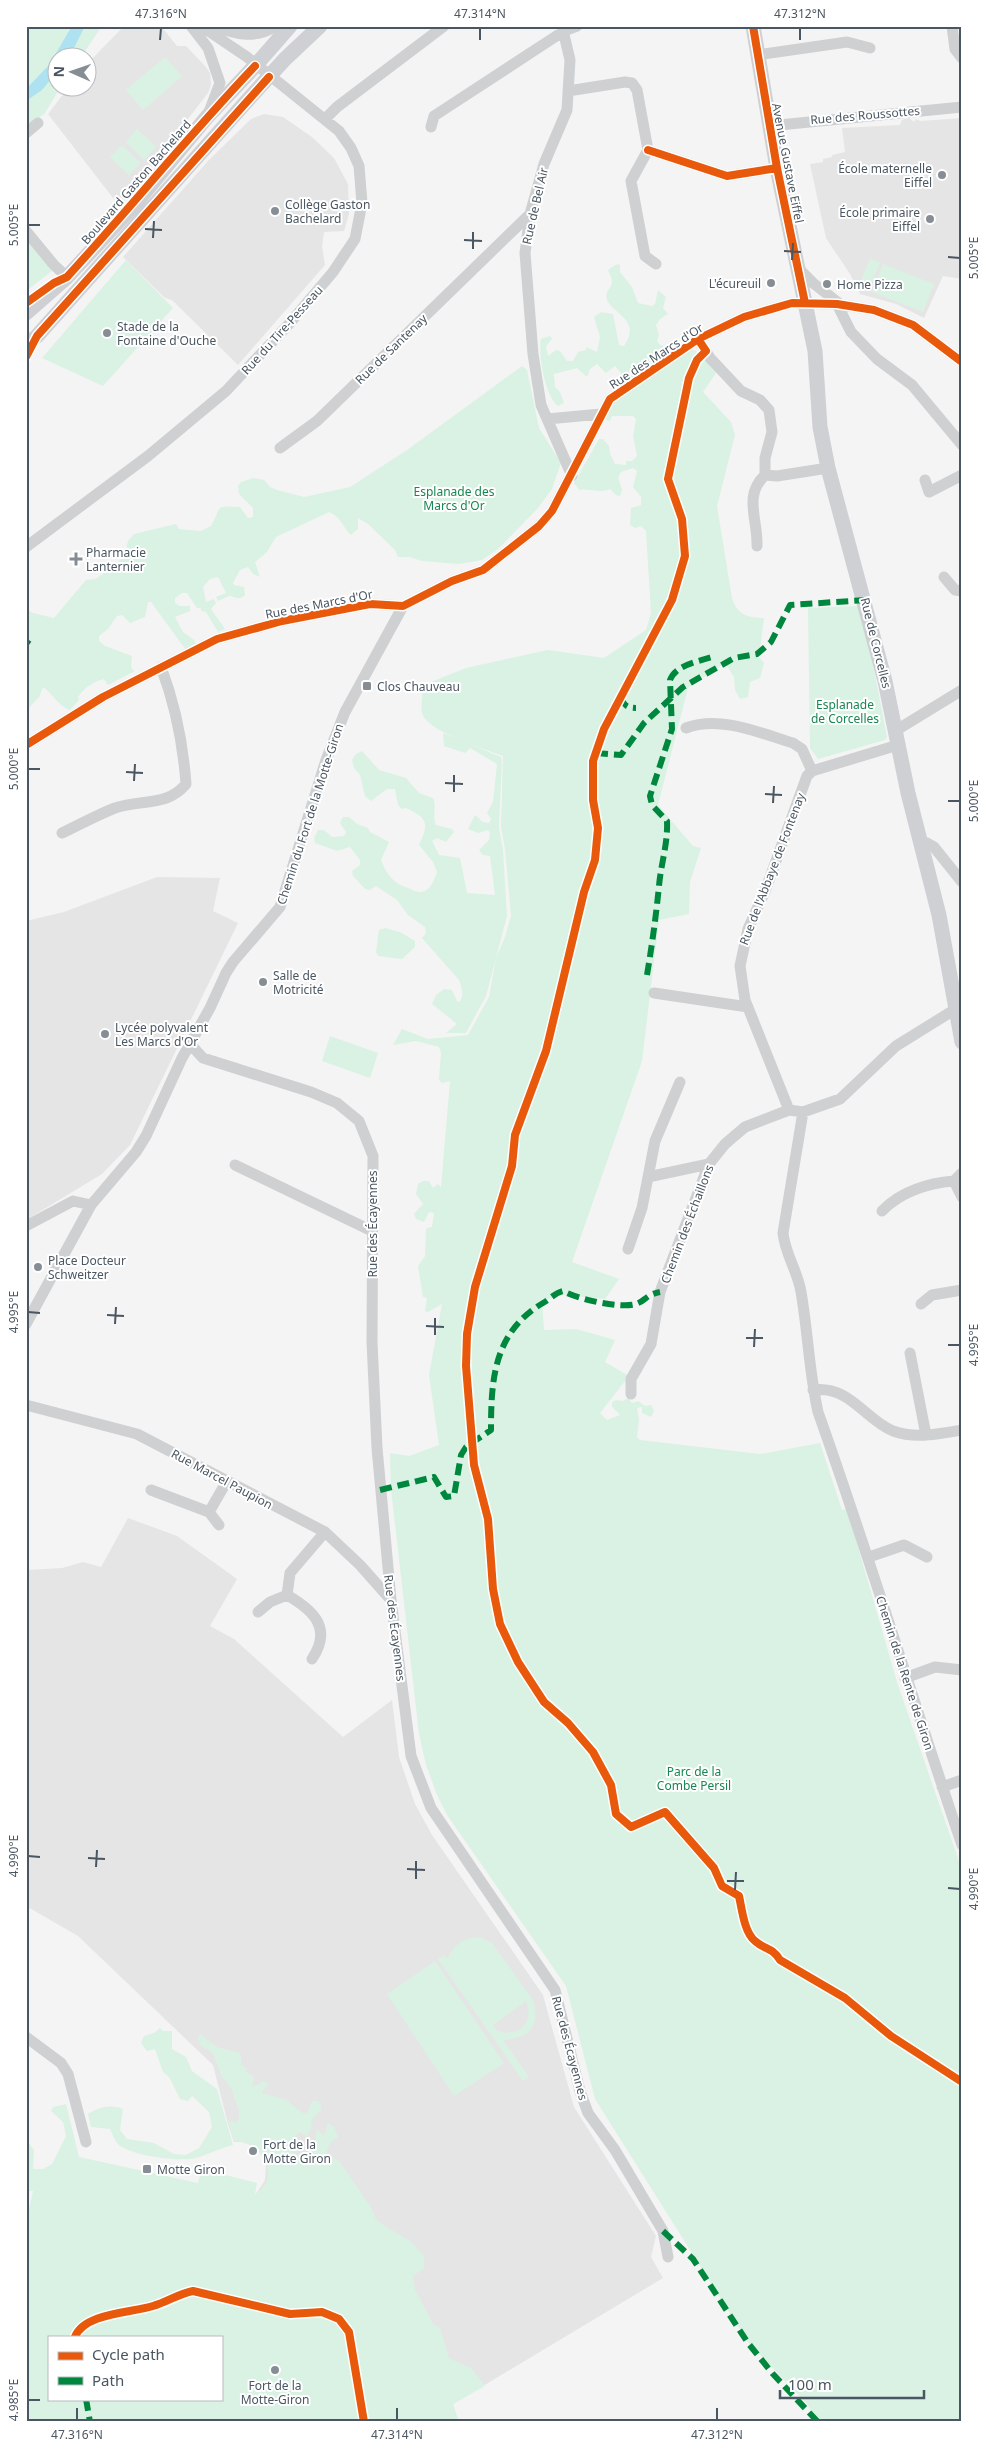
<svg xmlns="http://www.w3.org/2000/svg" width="988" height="2448" font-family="'Noto Sans',sans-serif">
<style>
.education{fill:#e6e5e6}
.green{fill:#d9f2e3;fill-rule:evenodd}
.water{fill:#aee2f0}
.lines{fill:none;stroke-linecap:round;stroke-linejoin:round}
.street{stroke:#ced0d2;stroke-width:11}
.secondary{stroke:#ced0d4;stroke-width:15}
.quiet{stroke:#00873e;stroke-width:6;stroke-dasharray:12 6;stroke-linecap:butt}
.cycleway-casing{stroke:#fff;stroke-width:11}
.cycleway{stroke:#e8590c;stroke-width:8}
.ticks{fill:none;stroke:#4a5661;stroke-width:2}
.poi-dot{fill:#868d94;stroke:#fff;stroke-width:2}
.labels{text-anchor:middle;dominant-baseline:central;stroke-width:4;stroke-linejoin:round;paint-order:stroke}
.street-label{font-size:12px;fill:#4a5661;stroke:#fff}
.poi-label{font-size:12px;fill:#4a5661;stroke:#fff;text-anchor:start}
.park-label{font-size:12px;fill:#17864f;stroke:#fff}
.neatline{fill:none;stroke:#4a5661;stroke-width:2}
.ticks-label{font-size:12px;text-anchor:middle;fill:#4a5661}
</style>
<rect width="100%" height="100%" fill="#f4f4f4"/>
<path class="education" d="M124,26H161L177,46H186L205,66L210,73L211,85L208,93L120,207L48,114L68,88H88V63Z
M264,114L283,117L312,137L334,158L348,184L349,214L344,231L324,232L322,247L325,265L238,365L172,300L165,298L123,257L208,161L251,119Z
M909,118L914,122L916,119L920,121L962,118V279L943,276L924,318L896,304L860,294L850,274L826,238L810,164L823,162V159L832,157V155L845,152L842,128L900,125L902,120Z
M157,877L220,878L213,911L238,923L130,1145L102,1174L26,1220V921L64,912Z
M128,1518L177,1536L237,1579L210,1626L234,1639L343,1737L392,1700L399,1757L415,1804L432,1835L543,1995L574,2107L656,2236L651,2257L663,2278L453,2404L254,2197L265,2180L266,2164L262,2155L254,2146L242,2142H234L228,2124L213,2065L78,1936L26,1906V1570L62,1568L83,1562L101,1567Z"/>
<path class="green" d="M26,26H102L81,57L58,58V88H60L45,113L26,128Z
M165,57L182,76L143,110L126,90Z
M137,129L156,147L144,160L126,142Z
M122,145L141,163L129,175L110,157Z
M26,240L52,271L26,291Z
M870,259L880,263L870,287L860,282Z
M126,260L173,308L103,386L42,358Z
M617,264L620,265V272L632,287L638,303L652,306L655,304L658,290L666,297L663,308L668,314L660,319L656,325L659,335L657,341L660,345L697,351L696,358L705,359L716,373L703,392L731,422L735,435L717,506L732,598C737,615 749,618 764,618L759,657L764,663L760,678L750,682L748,697L740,699L735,690L734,677L725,663L688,688L658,805L693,846L701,848L690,882L689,914L659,920L642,1061L572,1262L619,1279L605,1299L562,1295L542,1301L544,1330L576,1329L615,1340L605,1362L629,1376L600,1413L607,1420L620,1415L612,1407V1402L616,1400L623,1401L628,1398L632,1403L638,1401L645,1406L651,1405L654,1411L651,1417L642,1413V1407L637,1408L639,1420L637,1437L640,1440L760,1454L820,1443L842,1510L847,1509L897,1682L962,1870V2422H819L807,2404L748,2342L595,2099L566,1986L447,1815L437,1795L426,1765L419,1734L391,1489L390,1453L409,1456L439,1445L429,1375L442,1304L428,1312L425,1311L427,1298L423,1297L418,1266L425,1256L426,1231L427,1228L432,1227L434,1213L429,1212L424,1222L416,1219L414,1214L423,1204L416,1194L418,1184L423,1181H429L433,1188L438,1184L441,1187L450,1081L442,1083L439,1080L441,1053L439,1047L416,1041L393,1045L402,1029L428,1039L468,1035L489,997L496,958L505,937L511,916L505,849L501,827L503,756C485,749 427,732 422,713C420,705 424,695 421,686L466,668L548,650L604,658L646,630L651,613L646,531L641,526L635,528L630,525L631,508L641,505V497L633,487L637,471L633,468L621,472L618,477L622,490L620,496L616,495L610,489C600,494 590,488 579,490L574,483L599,439H603L609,446L610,454L615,464L626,465V461H632L637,456L633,436L636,419L633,416H612L610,421L605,420L616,400L632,388L629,376L624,377L615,366L606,373L597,364L590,369L587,377L577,368L554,374L555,387L560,392L564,403L558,406C545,396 538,355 541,339L550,336L552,339L546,346L548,356L556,350L560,351L567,361H573L578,352L586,350V347L597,352L600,337L594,317L601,312L613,314L619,345L624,346C642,320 613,314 607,300C604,291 612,289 612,281C612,278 609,273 608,270Z
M883,264L934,284L923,312L872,292Z
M522,366L527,370L539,428L561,463L552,489L538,508L498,549L482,560L459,564L422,561L409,557H398L395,550L368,524L358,518V529L351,535C342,526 341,517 329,512L276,537L267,552L255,562L260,577L253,574L248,567L240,570L233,583L234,585L244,587L245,595C239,601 236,597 229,596L218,601L216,597L226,593L218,577L210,579L203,587L206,602L214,599L216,603L211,609L225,629L218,632L206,612L201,611V608H197L187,593H182L175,598V603L180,606H190V611L175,617L183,632L194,640L196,645L186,650L151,602H148L145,617L130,623L122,615L117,616L108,629L99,636V641L105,646L132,656L131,668L135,671L108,685L104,679C92,682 85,687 78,697L79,700L70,710C58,706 53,694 43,687L39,697L26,711V609L33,613L54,618L86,580L96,579L124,557L128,541L134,534L176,524L179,529L201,531L211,526C222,507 213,505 240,507L248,518L253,517V508L239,494L238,486L241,482L254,478L264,480L270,487L277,490L304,497L350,487L407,450Z
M858,606L871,654L887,737L885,740L818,759L810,748L808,608Z
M443,733L501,757L502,760L499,827L503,850L507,916L486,996L466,1033H446L457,1024L432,1004L436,995L444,989L452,990L457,1001L460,1002C464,994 462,988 459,980L422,938L426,933L425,927L408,915L397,900L376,886L370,890L365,889L353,876L352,871L360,865V860L350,847L337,851L315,843L314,838L318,830H324L332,837L344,836L346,832L340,823L343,817H349L357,824L368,828L370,832L389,842L381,860C386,874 394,884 408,888C411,889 416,892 419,892C430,893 434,880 437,872L433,862L419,845C429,824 428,818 406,808L402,809L398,805L395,789H387L371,801L365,796L360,775L354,768L352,760L356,754L362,751L379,770L406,778L419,793L433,798C437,807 432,816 436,825L452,829L454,832L446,842L437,838L432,841L439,855L460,858L467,893L495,895L490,856L483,855L479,850L489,840L490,833L488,830L478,833L468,829L475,815L483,822L489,823L491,819L487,813L493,802L497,764L470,748L465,753L444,746Z
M385,928L400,932L415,941V947L402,959L378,956L376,952L379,930Z
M330,1036L378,1053L370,1078L322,1061Z
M480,1937L492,1943L533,2000C541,2027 529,2038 503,2040L529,2077L523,2081L438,1959L444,1955L448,1959C453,1944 464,1938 480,1937ZM526,2001C535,2023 518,2039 496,2030L493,2025Z
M435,1961L504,2063L454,2096L387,1994Z
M160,2028L163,2031H172V2049L186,2057L192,2071L217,2089L233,2145C220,2148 209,2154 196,2158C179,2162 129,2156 117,2143C114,2139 112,2133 110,2129L91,2127L88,2114C100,2107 109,2104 123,2109L120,2130L127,2139L154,2143L174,2154L186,2155L199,2148L212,2127L209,2112L192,2096L188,2101L180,2099L169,2077L163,2072L155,2049L147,2051L141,2043L144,2036L154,2033Z
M200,2034L217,2047L239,2053L241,2057V2065L247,2069L245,2071L254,2077L252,2086H256L263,2081L267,2082L268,2085L262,2091L263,2093L286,2100L304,2114L308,2112L312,2101H318L321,2105L320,2111L311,2121L312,2127L307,2136L299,2132L295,2137L299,2145L298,2150L293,2151L295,2155L309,2152L314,2148L317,2129L324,2136L328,2123L334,2127L338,2137L330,2143L326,2153L340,2162L372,2209L376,2220L411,2242L424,2256V2268L413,2276L415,2290L434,2325L440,2328L449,2358L472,2369L485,2386L453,2404L459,2422H26V2224L33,2191H26V2139L34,2150L33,2169H43L52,2164L66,2136L63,2122L51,2111L53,2107L66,2104L79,2157L198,2183L202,2169L257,2183L255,2194C283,2179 262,2140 234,2141L228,2120L235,2123L239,2119V2111L231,2088L222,2077L213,2053L201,2046L198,2038ZM49,2337H221V2399H49Z"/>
<path class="water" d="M72,26H85L71,54L68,57L58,58L57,72L42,90L26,101V89L49,65Z"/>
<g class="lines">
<path class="street" d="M191,26L208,48L220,83L209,112
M215,26C236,35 256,39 276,26
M562,26L570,60L567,110L544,164L530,214L525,253L533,354L541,405L572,476
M952,26L955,49L962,58
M757,55L847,42L870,48
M568,91L625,82L632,83L637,90L648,150
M325,119L337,107L444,26
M769,126L962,107
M431,127L434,116L564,31L577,26
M26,133L38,123
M648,150L727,176L777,168
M648,150L631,181L645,256L656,264
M26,231L54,265L67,277
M798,268L813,283L840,304
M837,304L851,332L877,359L912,385L962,445
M698,339L710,358L741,391L760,400L769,410L772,432L765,458V475L777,476L828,468
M547,419L601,414
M280,448L317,421L530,214
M925,480L929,492L962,475
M757,546C758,519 743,496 765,475
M26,547L148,456L226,391L289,324L333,272L355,239L362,203L359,166L351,148L339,131L247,57L201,26
M944,577L955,590L962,591
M686,728C720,715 760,733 793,743L802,749L812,771
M895,731L962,690
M26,745L103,697L217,639L282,621L370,604L403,606L452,581L483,570L539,526L552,511L610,399L698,339L744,317L792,303L837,304L874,310L913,325L962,362
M62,833C79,825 97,815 115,808C142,799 167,807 186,784C183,743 175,704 161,667
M920,844L927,843L934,847L962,882
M654,993L748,1007
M190,1044L203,1058L311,1092L337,1103L359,1121L373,1156L372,1342L377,1448L391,1600L411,1756L431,1808L555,1990L580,2091L588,2113L615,2150L663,2231L668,2257
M789,1110L745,1000L740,966L748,929L765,891L807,776L812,771L898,745
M803,1112L783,1233C785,1254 798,1272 801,1292C808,1332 809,1372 818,1412C869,1555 913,1701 962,1845
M235,1165L372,1231
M648,1177L709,1164
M954,1181L962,1197
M882,1211C900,1192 928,1183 954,1181L962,1173
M26,1226L73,1201L91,1205
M628,1249L642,1208L655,1141L680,1082
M921,1304L932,1295L962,1290
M26,1324L91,1205L136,1152L146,1136L182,1058L210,1008L226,973L233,962L280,907L326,760L345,712L403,606
M910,1353L926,1435
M813,1390C850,1385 865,1420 893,1431C915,1439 940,1434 962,1430
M631,1394V1379L651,1344L660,1292L709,1164L725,1144L745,1127L789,1110L803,1112L840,1099L896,1046L954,1010
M26,1405L137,1434L325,1532L360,1565L391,1600
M151,1490L209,1512L227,1481
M209,1512L219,1525
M869,1557L904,1545L927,1557
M287,1595C313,1610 333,1628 312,1659
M287,1595L290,1573L325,1532
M258,1612L270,1602L287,1595
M905,1678L935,1667L962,1670
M942,1787L962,1780
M26,2037L61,2063L68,2074L86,2142"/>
<path class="secondary" d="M753,26L777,168L815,351L820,427L828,468L885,681L908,793L939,915L962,1042
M26,313L67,277L135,204L207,117L255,66L290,26
M26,345L37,336L254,93L285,59L320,26"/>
<path class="quiet" d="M26,644L29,640
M620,697C624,705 627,708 636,708
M596,753L621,755L644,723L683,687L734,658L757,654L771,642L790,605L866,600
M647,975C652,945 656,916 659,886C661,863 668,844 667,821L652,805L650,796L672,729L670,680C676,664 701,661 715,656
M380,1490L434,1477L446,1497L454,1496L461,1455L466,1447L491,1430C491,1379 494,1332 543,1303C550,1299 555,1293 563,1291C577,1299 621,1309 636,1304C647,1300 645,1295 660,1292
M663,2231L693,2259L748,2343L773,2374L818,2422
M86,2399L90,2422"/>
<defs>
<path id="cycleway" d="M753,26L777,168L805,303
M648,150L727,176L777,168
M26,303L54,283L67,277C131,207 190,134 255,66
M698,339L706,351L697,360L689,378L668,479L682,519L685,556L672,600L604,729L593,761V800L598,828L595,860L584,892L546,1051L515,1135L512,1166L475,1287L467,1334L466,1366L474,1465L488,1519L493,1589L500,1624L518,1662L544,1702L568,1723L593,1752L611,1785L616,1814L631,1827L665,1812L714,1868L722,1886L739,1896C742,1909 744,1932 755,1941C765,1950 772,1947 780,1960L845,1998L891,2036L962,2082
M26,357L37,336L269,77
M26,745L103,697L217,639L282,621L370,604L403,606L452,581L483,570L539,526L552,511L610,399L698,339L744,317L792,303L837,304L874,310L913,325L962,362
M75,2337C84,2313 131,2313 153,2306C167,2302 178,2294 193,2291L290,2314L322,2312L339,2319L349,2332L364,2422"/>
</defs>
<use href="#cycleway" class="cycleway-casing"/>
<use href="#cycleway" class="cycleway"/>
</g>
<path class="ticks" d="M160,40L161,28M480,40V28M800,40V28M28,225H40M145,229L162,230M153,238L154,221M464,240L482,241M473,249V232M784,251L801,252M948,257L960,258M792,260L793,243M28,769H40M126,772L143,773M134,781L135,764M445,783L463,784M454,792V775M765,794L782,795M948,801H960M773,803L774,786M28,1312L40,1313M107,1315L124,1316M115,1324L116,1307M426,1326L444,1327M435,1335V1318M746,1338H763M948,1345H960M754,1347L755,1329M28,1856L40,1857M88,1858L105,1859M96,1867L97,1850M407,1869L425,1870M416,1879V1861M727,1881H744M948,1888L960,1889M735,1890L736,1872M28,2400H40M77,2420V2408M397,2420V2408M717,2420V2408"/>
<g class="poi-dot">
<circle cx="942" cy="175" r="5"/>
<circle cx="275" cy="211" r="5"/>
<circle cx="930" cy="219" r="5"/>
<circle cx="771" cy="283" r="5"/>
<circle cx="827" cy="284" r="5"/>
<circle cx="107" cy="333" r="5"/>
<path d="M73.5 551.5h5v5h5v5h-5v5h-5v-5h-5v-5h5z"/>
<rect x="362" y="681" width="10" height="10" rx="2.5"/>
<circle cx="263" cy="982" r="5"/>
<circle cx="105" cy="1034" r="5"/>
<circle cx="38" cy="1267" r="5"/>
<circle cx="253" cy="2151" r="5"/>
<rect x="142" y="2164" width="10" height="10" rx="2.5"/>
<circle cx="275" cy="2370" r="5"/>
</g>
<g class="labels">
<g class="street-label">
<text transform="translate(865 115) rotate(-5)">Rue des Roussottes</text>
<text transform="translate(788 163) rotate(79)">Avenue Gustave Eiffel</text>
<text transform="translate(136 182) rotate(-49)">Boulevard Gaston Bachelard</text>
<text transform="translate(535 206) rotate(-77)">Rue de Bel Air</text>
<text transform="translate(282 330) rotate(-48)">Rue du Tire-Pesseau</text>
<text transform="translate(391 349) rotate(-44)">Rue de Santenay</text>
<text transform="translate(656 356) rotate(-33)">Rue des Marcs d'Or</text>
<text transform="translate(319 604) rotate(-11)">Rue des Marcs d'Or</text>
<text transform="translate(876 643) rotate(76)">Rue de Corcelles</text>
<text transform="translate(310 814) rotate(-72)">Chemin du Fort de la Motte-Giron</text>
<text transform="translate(772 869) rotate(-69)">Rue de l'Abbaye de Fontenay</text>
<text transform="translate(372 1224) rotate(-90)">Rue des Écayennes</text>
<text transform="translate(687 1224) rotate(-69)">Chemin des Échaillons</text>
<text transform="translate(222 1479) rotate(28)">Rue Marcel Paupion</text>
<text transform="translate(395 1628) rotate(83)">Rue des Écayennes</text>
<text transform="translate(905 1673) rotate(72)">Chemin de la Rente de Giron</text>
<text transform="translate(570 2048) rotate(75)">Rue des Écayennes</text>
</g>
<g class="poi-label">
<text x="932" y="168" text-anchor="end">École maternelle<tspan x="932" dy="14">Eiffel</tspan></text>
<text x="285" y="204">Collège Gaston<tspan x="285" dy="14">Bachelard</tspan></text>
<text x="920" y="212" text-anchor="end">École primaire<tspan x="920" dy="14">Eiffel</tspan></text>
<text x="761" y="283" text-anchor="end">L'écureuil</text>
<text x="837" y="284">Home Pizza</text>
<text x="117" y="326">Stade de la<tspan x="117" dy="14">Fontaine d'Ouche</tspan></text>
<text x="86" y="552">Pharmacie<tspan x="86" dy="14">Lanternier</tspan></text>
<text x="377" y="686">Clos Chauveau</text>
<text x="273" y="975">Salle de<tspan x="273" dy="14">Motricité</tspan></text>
<text x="115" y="1027">Lycée polyvalent<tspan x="115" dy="14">Les Marcs d'Or</tspan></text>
<text x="48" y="1260">Place Docteur<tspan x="48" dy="14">Schweitzer</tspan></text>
<text x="263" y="2144">Fort de la<tspan x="263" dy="14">Motte Giron</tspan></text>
<text x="157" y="2169">Motte Giron</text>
<text x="275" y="2385" text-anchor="middle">Fort de la<tspan x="275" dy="14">Motte-Giron</tspan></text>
</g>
<g class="park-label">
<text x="454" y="491">Esplanade des<tspan x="454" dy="14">Marcs d'Or</tspan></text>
<text x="845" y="704">Esplanade<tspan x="845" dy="14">de Corcelles</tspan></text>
<text x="694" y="1771">Parc de la<tspan x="694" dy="14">Combe Persil</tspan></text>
</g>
</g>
<rect width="988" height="2448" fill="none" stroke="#ffffff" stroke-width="55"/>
<rect x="48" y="2336" width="175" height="65" fill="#ffffff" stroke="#b7bbc0"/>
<rect x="58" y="2352" width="25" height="8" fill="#e8590c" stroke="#b7bbc0"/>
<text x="92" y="2360" font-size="15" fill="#4a5661">Cycle path</text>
<rect x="58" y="2377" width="25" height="8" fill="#00873e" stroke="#b7bbc0"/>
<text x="92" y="2386" font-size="15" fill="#4a5661">Path</text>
<g transform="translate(72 72) rotate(272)"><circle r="24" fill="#ffffff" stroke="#b7bbc0"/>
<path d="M0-4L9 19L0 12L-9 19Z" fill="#868d94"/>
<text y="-8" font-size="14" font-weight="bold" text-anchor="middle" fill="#4a5661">N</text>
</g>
<path d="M780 2390v8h144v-8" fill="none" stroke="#4a5661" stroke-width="2.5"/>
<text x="788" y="2390" font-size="15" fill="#4a5661" stroke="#ffffff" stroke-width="4" paint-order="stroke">100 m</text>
<rect x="28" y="28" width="932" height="2392" class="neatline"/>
<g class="ticks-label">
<text x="161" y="18">47.316°N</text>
<text x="480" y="18">47.314°N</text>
<text x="800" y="18">47.312°N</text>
<text transform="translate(14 225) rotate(-90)" y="4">5.005°E</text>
<text transform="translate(974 258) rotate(-90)" y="4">5.005°E</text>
<text transform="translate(14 769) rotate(-90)" y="4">5.000°E</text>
<text transform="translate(974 801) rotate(-90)" y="4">5.000°E</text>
<text transform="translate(14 1312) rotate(-90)" y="4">4.995°E</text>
<text transform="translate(974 1345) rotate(-90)" y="4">4.995°E</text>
<text transform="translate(14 1856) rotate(-90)" y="4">4.990°E</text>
<text transform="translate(974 1889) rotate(-90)" y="4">4.990°E</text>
<text transform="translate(14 2400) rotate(-90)" y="4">4.985°E</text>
<text x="77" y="2439">47.316°N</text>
<text x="397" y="2439">47.314°N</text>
<text x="717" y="2439">47.312°N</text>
</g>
</svg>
